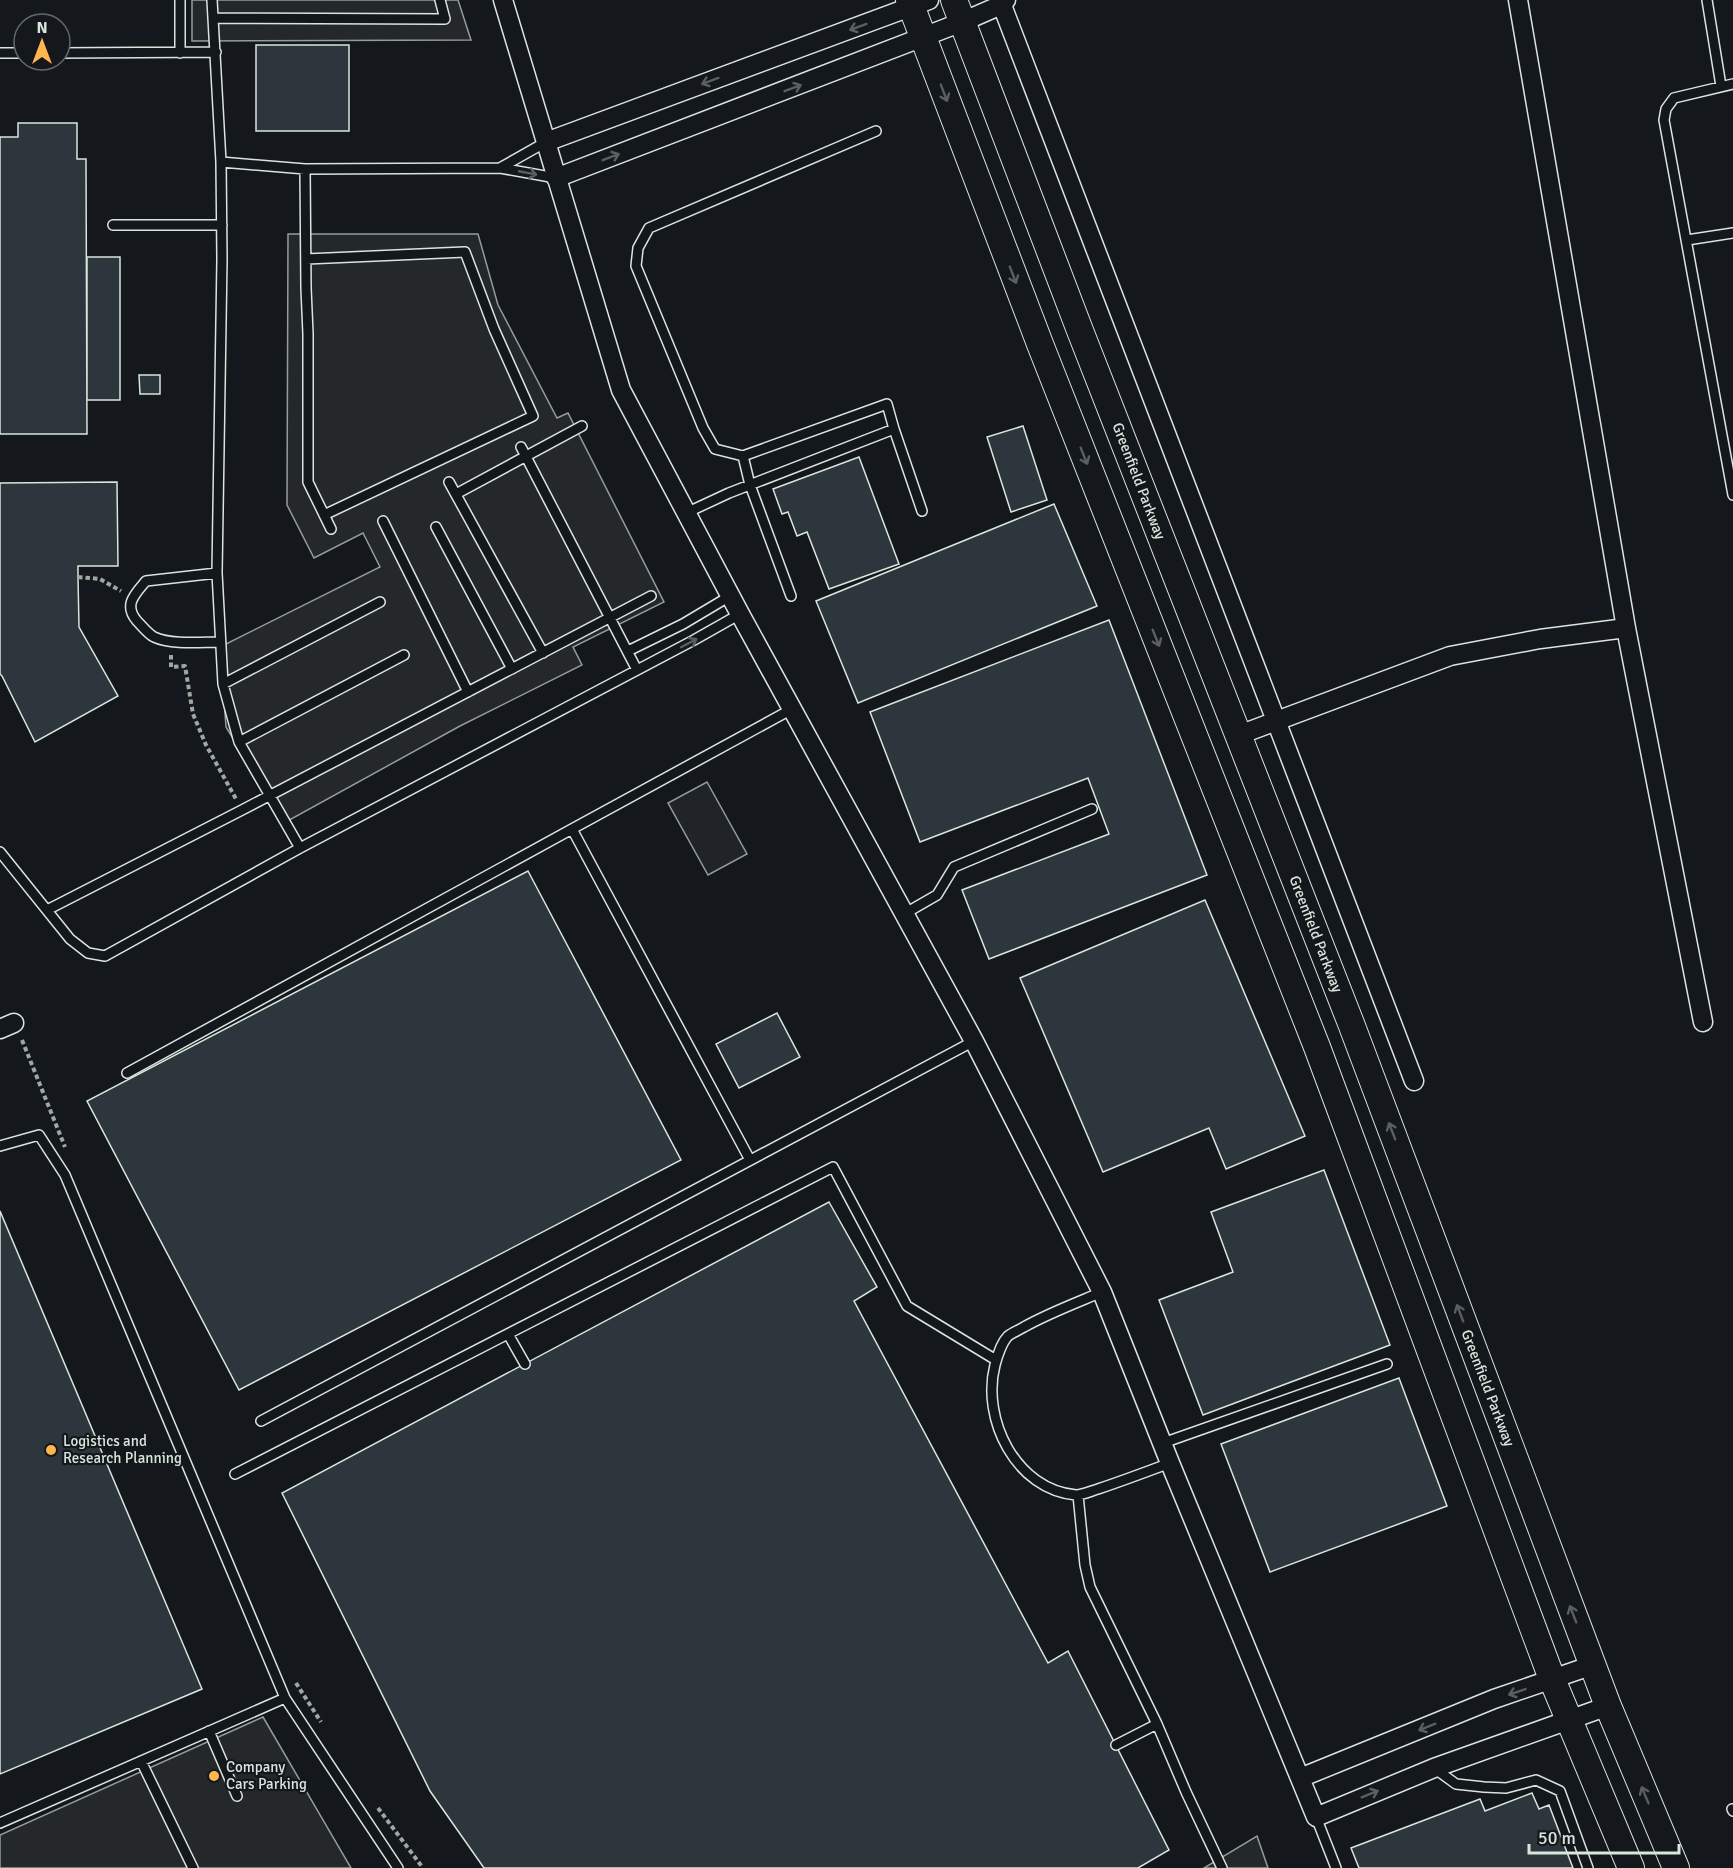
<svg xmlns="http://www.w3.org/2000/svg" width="1733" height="1868" font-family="Signika,sans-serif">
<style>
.green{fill:#202428;stroke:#939e99;stroke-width:1.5}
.parking{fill:#24282b;stroke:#939e99;stroke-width:1.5}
.building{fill:#2c363c;stroke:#d8e6dc;stroke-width:1.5}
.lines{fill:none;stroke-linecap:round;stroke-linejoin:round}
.lane-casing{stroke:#d8e6dc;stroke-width:12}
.street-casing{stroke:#d8e6dc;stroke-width:21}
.secondary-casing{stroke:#d8e6dc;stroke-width:28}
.path{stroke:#9da8a2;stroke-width:4;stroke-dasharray:4.5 3;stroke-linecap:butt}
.lane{stroke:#14181c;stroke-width:9}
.street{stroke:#14181c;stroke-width:18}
.secondary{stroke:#14181c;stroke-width:26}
.oneway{stroke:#59605f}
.poi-dot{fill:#ffb74d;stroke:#14181c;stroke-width:2}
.labels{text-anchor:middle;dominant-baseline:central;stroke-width:4.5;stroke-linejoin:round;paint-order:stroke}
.street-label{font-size:15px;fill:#d8e6dc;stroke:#14181c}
.poi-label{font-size:15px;fill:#d8e6dc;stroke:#14181c;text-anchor:start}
</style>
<rect width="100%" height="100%" fill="#14181c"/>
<path class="green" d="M707,782L747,854L708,875L668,803Z"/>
<path class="parking" d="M192,0H458L471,40L192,41Z
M288,234H478L498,305L557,418L568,413L664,602L573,647L582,665L460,726L284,823L226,727L220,647L380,567L363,533L314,558L287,505Z
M263,1717L351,1868H0V1835Z
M1257,1836L1268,1868H1204Z"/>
<path class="building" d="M256,45H349V131H256Z
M18,123H77V159H86L87,434H0V137H18Z
M87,257H120V400H87Z
M139,375H160V394H140Z
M1023,426L1047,500L1011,512L987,437Z
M859,457L899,564L829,589L807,532L797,536L788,512L782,514L773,489Z
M117,482L118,566H78V577L79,627L118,696L35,742L2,676L0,674V483Z
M1054,504L1097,606L858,703L816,601Z
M1109,620L1207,875L989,959L962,890L1109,834L1088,778L920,842L870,712Z
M528,871L681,1160L239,1390L87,1101Z
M1205,900L1305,1136L1226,1169L1209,1128L1103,1172L1020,978Z
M777,1013L800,1057L739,1088L716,1044Z
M1324,1170L1390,1345L1203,1415L1159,1300L1233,1272L1211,1212Z
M829,1202L877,1287L854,1301L1048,1663L1068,1651L1169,1850L1138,1868H484L430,1791L282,1493Z
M0,1211L202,1689L0,1774Z
M1399,1378L1447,1506L1270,1572L1221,1444Z
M1532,1793L1539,1809L1549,1805L1573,1868H1359L1351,1848L1480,1799L1485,1811Z"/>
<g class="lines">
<defs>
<path id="lane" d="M180,0V53
M212,0L221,162L222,259L217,573L223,684L239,742L300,848
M1707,0L1721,86
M214,18L445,19L440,0
M0,53H24
M60,53L216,52
M1733,84L1674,98L1666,109L1664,120L1733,495
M221,162L305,169L500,168L556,178
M500,168L546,142
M305,169L306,288L308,334V482L331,529
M113,225H222
M1687,240L1733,233
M306,259L465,252L494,329L533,416L324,515
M521,447L637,670
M743,456L715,449L703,428L636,266L638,248L649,228L876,131
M449,482L543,653
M456,494L582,426
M686,513L729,493L894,429L922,511
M383,521L468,692
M436,527L512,669
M217,573L146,581C135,594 123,605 137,621C142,626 148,634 154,637C171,645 201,642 220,642
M791,596L750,485L743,456L887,404L894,429
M628,651L683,624L730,596
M223,684L380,602
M239,742L404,655
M572,829L792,709
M0,852L70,939L88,953L105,956L300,848L694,640L740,614
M47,910L242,810L651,596
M904,914L937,895L954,867L1092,809
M127,1073L572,829L750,1160
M0,1146L39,1135L65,1175L285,1698L398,1868
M1102,1292C1076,1303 1049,1313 1024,1327C1019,1330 1012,1333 1008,1336C1002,1342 997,1357 995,1365C981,1419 1016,1490 1076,1495C1083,1495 1091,1491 1098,1489C1122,1481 1146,1472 1170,1463
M508,1334L525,1364
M261,1421L974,1041
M1163,1443L1387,1364
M235,1474L833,1167L907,1306L996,1360
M1078,1495L1085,1565L1090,1587L1157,1724L1186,1792L1222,1868
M209,1731L237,1796
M1116,1745L1157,1724
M141,1761L193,1868
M1434,1768L1456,1784L1484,1787L1506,1788L1536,1780L1560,1791L1588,1868
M1732,1809L1733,1811
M1316,1817L1336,1868
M0,1823L285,1698"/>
<path id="street" d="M503,0L621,390L740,614L974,1041L1102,1292L1170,1463L1316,1817L1434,1768L1608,1706
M1000,0L1414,1081
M1518,0L1626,628L1703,1022
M546,142L929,0
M556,178L962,22L1001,5L1006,0
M1239,735L1450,656L1540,639L1626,628
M0,1029L14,1023
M1300,1778L1494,1699L1593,1665"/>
<path id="secondary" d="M909,0L1040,344L1317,1047L1552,1679L1631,1868
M954,0L1079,328L1352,1026L1608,1706L1676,1868"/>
</defs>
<use href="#lane" class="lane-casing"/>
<use href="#street" class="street-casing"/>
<use href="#secondary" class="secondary-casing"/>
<path class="path" d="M78,577L100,579L121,591
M171,655V667L185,666L193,714L206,745L236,799
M22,1040L65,1147
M296,1683L321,1722
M378,1808L423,1868"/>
<use href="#lane" class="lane"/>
<use href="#street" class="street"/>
<use href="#secondary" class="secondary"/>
</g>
<defs><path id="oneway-shaft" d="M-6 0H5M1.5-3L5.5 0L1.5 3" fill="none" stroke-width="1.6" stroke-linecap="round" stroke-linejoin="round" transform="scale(1.5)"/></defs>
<g class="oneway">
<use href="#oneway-shaft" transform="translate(858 27) rotate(160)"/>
<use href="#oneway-shaft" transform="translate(710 81) rotate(160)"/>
<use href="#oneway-shaft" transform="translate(793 88) rotate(-21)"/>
<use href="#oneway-shaft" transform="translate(944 93) rotate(69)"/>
<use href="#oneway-shaft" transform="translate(611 157) rotate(-21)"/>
<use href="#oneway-shaft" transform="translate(528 173) rotate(11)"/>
<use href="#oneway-shaft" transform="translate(1013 275) rotate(69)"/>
<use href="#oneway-shaft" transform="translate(1084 456) rotate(68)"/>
<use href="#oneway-shaft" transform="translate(1156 638) rotate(68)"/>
<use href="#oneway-shaft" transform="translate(689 643) rotate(-28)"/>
<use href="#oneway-shaft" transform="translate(1392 1131) rotate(-111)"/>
<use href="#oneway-shaft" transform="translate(1460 1313) rotate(-111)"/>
<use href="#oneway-shaft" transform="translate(1573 1614) rotate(-111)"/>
<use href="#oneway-shaft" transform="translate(1517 1692) rotate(161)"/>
<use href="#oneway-shaft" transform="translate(1427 1727) rotate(158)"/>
<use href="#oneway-shaft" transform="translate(1370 1794) rotate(-22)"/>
<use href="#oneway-shaft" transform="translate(1645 1795) rotate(-113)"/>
</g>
<g class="poi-dot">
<circle cx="51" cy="1450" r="6"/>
<circle cx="214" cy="1776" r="6"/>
</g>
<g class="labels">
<g class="street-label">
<text transform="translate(1139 481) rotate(69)">Greenfield Parkway</text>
<text transform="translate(1316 934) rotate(69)">Greenfield Parkway</text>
<text transform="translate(1488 1388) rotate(69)">Greenfield Parkway</text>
</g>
<g class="poi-label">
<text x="63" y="1441">Logistics and<tspan x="63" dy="17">Research Planning</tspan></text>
<text x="226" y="1767">Company<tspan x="226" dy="17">Cars Parking</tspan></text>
</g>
</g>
<g transform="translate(42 42)"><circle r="28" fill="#14181c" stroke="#626a69" stroke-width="1.5"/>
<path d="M0-4.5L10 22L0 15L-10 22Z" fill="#ffb74d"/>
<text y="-9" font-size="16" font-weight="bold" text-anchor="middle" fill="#d8e6dc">N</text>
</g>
<path d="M1529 1844v9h150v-9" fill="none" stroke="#d8e6dc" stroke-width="3"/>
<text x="1538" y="1844" font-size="18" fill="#d8e6dc" stroke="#14181c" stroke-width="4.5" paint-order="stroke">50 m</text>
</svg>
